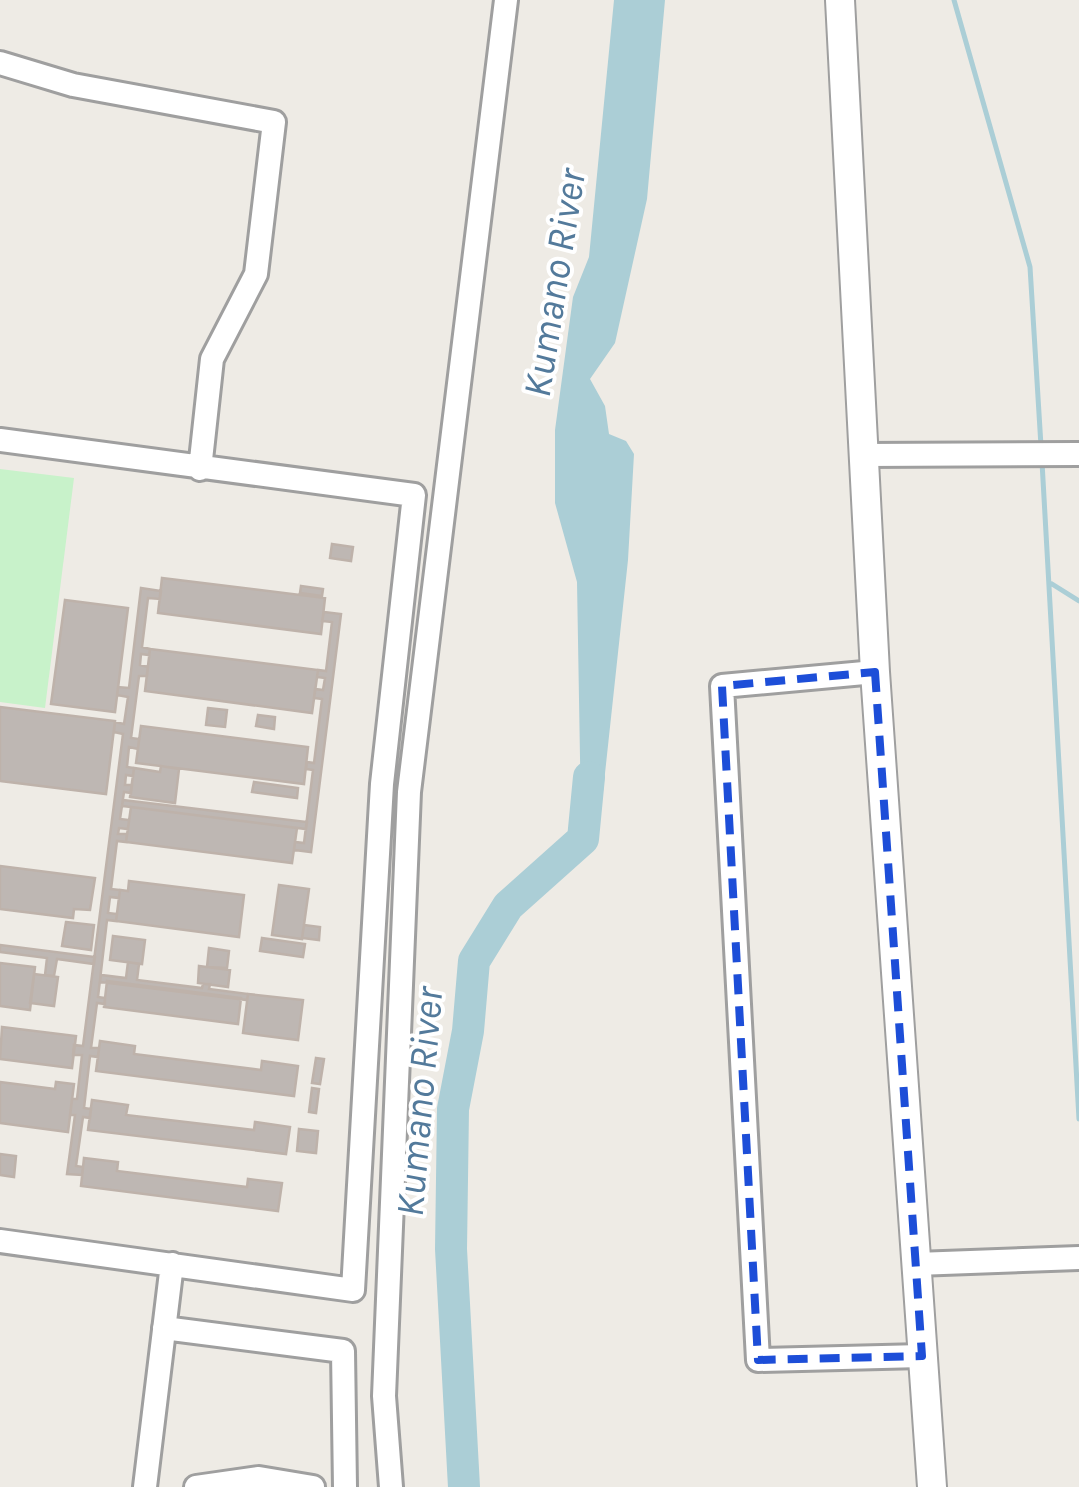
<svg xmlns="http://www.w3.org/2000/svg" width="1079" height="1487" font-family="Karla,sans-serif">
<style>
.park{fill:#c8f2ca}
.water{fill:#abced6}
.lines{fill:none;stroke-linecap:round;stroke-linejoin:round}
.stream{stroke:#abced6;stroke-width:5}
.river{stroke:#abced6;stroke-width:32}
.building{fill:#beb7b3;stroke:#beb2aa;stroke-width:2.5}
.minor-casing{stroke:#9f9f9f;stroke-width:28}
.tertiary-casing{stroke:#9f9f9f;stroke-width:32}
.minor{stroke:#fff;stroke-width:22}
.tertiary{stroke:#fff;stroke-width:28}
.marked{fill:none;stroke:#1d4ed8;stroke-width:8;stroke-dasharray:20 12;stroke-linejoin:round}
.labels{text-anchor:middle;dominant-baseline:central;stroke-width:8;stroke-linejoin:round;paint-order:stroke}
.water-label{font-size:40px;font-style:italic;fill:#537a9b;stroke:#fff}
</style>
<rect width="100%" height="100%" fill="#eeebe5"/>
<path class="park" d="M0,469L74,478L45,708L0,702Z"/>
<path class="water" d="M614,0H665L647,199L615,343L590,379L605,406L609,434L626,441L634,454L628,560L599,829L581,816L577,582L555,503V430L573,297L589,257Z"/>
<g class="lines">
<path class="stream" d="M954,0L1030,267L1041,446
M1042,462L1079,1119
M1052,584L1079,601"/>
<path class="river" d="M464,1487L451,1249L453,1109L468,1031L474,961L508,906L583,839L589,777"/>
</g>
<path class="building" d="M332,544L353,547L351,561L330,558Z
M162,578L325,598L321,634L158,613Z
M301,586L323,589L322,596L300,593Z
M141,588L161,591L160,599L148,598L142,647L150,649L149,655L141,654L140,665L148,667L147,676H139L131,738L139,739L138,749L129,747L127,767L134,768L133,776L126,775L125,785H132L131,793L124,792L120,819L129,820L128,829L119,828L118,834H127L126,842L117,841L111,889L120,890L119,898L110,897L108,913L117,914L116,921L107,920L98,997L105,998V1004L97,1003L91,1048H99L98,1057L90,1056L84,1108L91,1109L90,1118L83,1117L76,1166L83,1167L82,1175L67,1174L75,1115H70L72,1099H77L82,1055H73L74,1045L83,1046L123,734L114,732L115,722L124,724L128,697L117,695L118,687L129,688Z
M65,600L128,608L115,712L51,704Z
M324,612L341,614L311,852L294,850L295,842L304,843L313,770L306,769L307,762L314,763L322,699L314,698L315,689L323,690L325,678L317,677L318,670L326,671L332,622L322,621Z
M150,649L318,670L312,713L145,691Z
M0,707L115,721L106,794L0,781Z
M208,708L227,710L225,727L206,725Z
M258,715L275,717L274,729L256,726Z
M141,726L308,747L304,784L136,763Z
M161,766L179,769L175,803L130,797L134,768L160,772Z
M254,782L298,788L297,798L252,792Z
M123,800L307,822L306,829L122,806Z
M131,807L297,828L292,863L126,842Z
M0,866L95,878L90,910L74,909L73,918L0,909Z
M129,881L244,895L239,937L116,921L120,890L128,891Z
M279,885L309,889L302,939L272,935Z
M66,922L94,925L91,950L62,946Z
M304,925L320,927L319,940L302,938Z
M113,936L145,940L142,964L110,960Z
M262,938L305,944L303,957L260,951Z
M0,945L95,957L94,964L57,959L54,976L45,975L47,958L0,952Z
M209,948L229,951L227,968L207,967Z
M128,962L139,964L137,980L202,988L203,984H210L209,989L248,994L247,1000L100,982L101,975L126,978Z
M0,963L35,967L30,1010L0,1006Z
M199,966L230,970L228,987L198,983Z
M34,974L58,977L54,1006L30,1003Z
M107,981L241,998L238,1024L104,1007Z
M248,994L303,1000L298,1040L243,1033Z
M2,1027L76,1036L72,1068L0,1059Z
M100,1041L135,1046L134,1054L261,1070L262,1061L298,1066L294,1096L96,1071Z
M316,1058L324,1059L320,1084L312,1083Z
M0,1082L55,1089L56,1082L74,1084L68,1132L0,1123Z
M312,1088L319,1089L316,1113L309,1112Z
M92,1100L128,1105L126,1115L254,1130L255,1122L290,1127L286,1154L88,1130Z
M299,1129L318,1131L316,1153L297,1151Z
M0,1154L16,1156L14,1177L0,1175Z
M84,1158L118,1162L117,1171L247,1187L248,1179L282,1183L278,1211L81,1186Z"/>
<g class="lines">
<defs>
<path id="minor" d="M0,63L73,85L274,122L256,274L212,359L200,469
M0,440L414,495L382,784L353,1290L0,1241
M864,455L1079,454
M875,672L722,686L758,1360L922,1356
M916,1264L1079,1258
M164,1328L343,1351L345,1487
M145,1487L172,1264
M196,1487L259,1478L313,1487
M391,1487L384,1396L409,792L506,0"/>
<path id="tertiary" d="M840,0L875,672L932,1487"/>
</defs>
<use href="#minor" class="minor-casing"/>
<use href="#tertiary" class="tertiary-casing"/>
<use href="#minor" class="minor"/>
<use href="#tertiary" class="tertiary"/>
</g>
<path class="marked" d="M875,672L922,1356L758,1360L722,686Z"/>
<g class="labels">
<g class="water-label">
<text transform="translate(554 283) rotate(-81)">Kumano River</text>
<text transform="translate(419 1102) rotate(-85)">Kumano River</text>
</g>
</g>
</svg>
